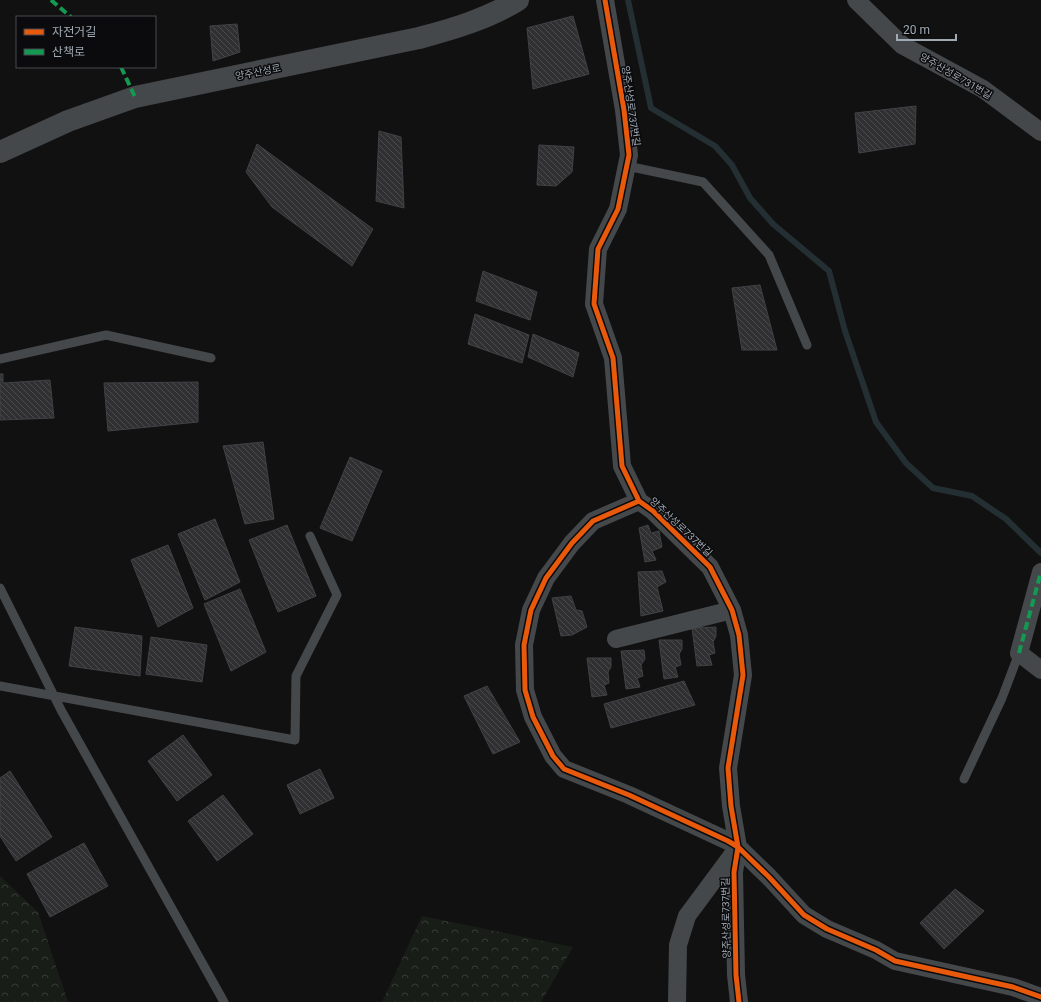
<svg xmlns="http://www.w3.org/2000/svg" width="1041" height="1002" font-family="Roboto,'Noto Sans KR',sans-serif">
<style>
.forest{fill:url(#forest-crowns)}
.lines{fill:none;stroke-linecap:round;stroke-linejoin:round}
.stream{stroke:#242f33;stroke-width:6}
.building{fill:url(#building-back-hatch);stroke:#3f4245}
.service{stroke:#45484a;stroke-width:9}
.minor{stroke:#45484a;stroke-width:18}
.tertiary{stroke:#45484a;stroke-width:22}
.quiet{stroke:#139951;stroke-width:4;stroke-dasharray:8 4;stroke-linecap:butt}
.cycleway-casing{stroke:#0b0b0d;stroke-width:8}
.cycleway{stroke:#e8590c;stroke-width:5}
.labels{text-anchor:middle;dominant-baseline:central;stroke-width:3;stroke-linejoin:round;paint-order:stroke}
.street-label{font-size:10px;fill:#a0aab4;stroke:#0b0b0d}
</style>
<defs>
<pattern id="forest-crowns" width="20" height="18" patternUnits="userSpaceOnUse"><rect width="20" height="18" fill="#181e17"/><path d="M2 6a3 3 0 1 1 6 0M12 15a3 3 0 1 1 6 0" fill="none" stroke="#363c36"/></pattern>
<pattern id="building-back-hatch" width="6" height="6" patternUnits="userSpaceOnUse"><rect width="6" height="6" fill="#303032"/><path d="M-1 5l2 2M0 0l6 6M5-1l2 2" fill="none" stroke="#4b4b4d"/></pattern>
</defs>
<rect width="100%" height="100%" fill="#111"/>
<path class="forest" d="M0,876L38,912L68,1002H0Z
M422,916L573,947L541,1002H382Z"/>
<g class="lines">
<path class="stream" d="M628,0L651,108L715,146L732,165L750,198L773,224L829,271L845,331L876,422L906,463L933,488L972,496L1006,519L1041,553"/>
</g>
<path class="building" d="M573,16L589,74L533,89L527,28Z
M237,24L240,52L213,61L210,26Z
M916,106L915,144L859,153L855,113Z
M379,131L401,137L404,208L376,201Z
M257,144L373,229L352,266L272,207L246,172Z
M539,145L574,147L572,172L556,186L537,185Z
M483,271L537,292L530,320L476,301Z
M760,285L777,350H742L732,288Z
M475,314L529,335L522,363L468,344Z
M533,334L579,353L573,377L528,357Z
M0,374H3V383L50,380L54,418L0,420Z
M198,382V422L108,431L104,383Z
M263,442L274,519L245,524L223,446Z
M350,457L382,471L352,541L320,528Z
M215,519L240,582L205,600L178,534Z
M287,525L316,596L278,612L249,540Z
M648,525L651,533L659,531L662,547L652,551L656,560L645,562L639,528Z
M168,545L193,608L158,627L131,560Z
M662,571L666,582L657,587L663,611L641,616L638,572Z
M240,589L266,652L231,671L204,604Z
M571,596L576,610L582,611L587,627L572,635L561,636L552,598Z
M75,627L142,636L140,676L69,666Z
M716,627V636L713,642L715,653L709,655L712,665L697,666L692,628Z
M151,637L207,645L202,682L146,674Z
M659,640H682V649L679,654L681,665L675,667L678,677L664,679Z
M644,650L645,659L641,665L643,676L637,678L640,687L626,689L621,651Z
M587,658H611V667L608,672L609,683L604,685L607,695L592,697Z
M684,681L695,705L611,728L604,704Z
M487,686L520,742L493,754L464,696Z
M183,735L212,775L177,801L148,761Z
M320,769L334,798L300,814L287,785Z
M10,771L52,837L16,861L0,836V778Z
M223,795L253,834L217,861L188,821Z
M84,843L108,886L50,917L27,874Z
M955,889L984,911L944,949L920,923Z"/>
<g class="lines">
<path class="service" d="M627,166L703,182L769,255L807,345
M0,359L106,335L211,358
M0,588L61,710L224,1002
M0,686L295,740L296,676L337,595L310,536
M964,779L1002,698L1019,653"/>
<path class="minor" d="M605,0L624,110L629,155L618,209L598,249L594,304L613,358L622,466L639,501L653,511L710,567L732,610L739,635L743,675L728,768L731,806L738,847L734,872L736,975L739,1002
M856,0L902,45L983,89L1041,132
M639,501L593,521L572,543L546,578L531,610L524,645L525,690L533,717L553,756L564,769L629,795L728,841L738,847L769,877L804,915L827,929L876,950L895,961L1013,987L1041,997
M1041,572L1019,653L1041,670
M616,639L732,610
M677,1002L678,945L687,916L736,850"/>
<path class="tertiary" d="M0,152L68,121L135,97L419,38C453,29 487,19 518,0"/>
<path class="quiet" d="M51,0L71,17
M121,67L135,97
M1019,653L1041,572"/>
<defs>
<path id="cycleway" d="M605,0L624,110L629,155L618,209L598,249L594,304L613,358L622,466L639,501L653,511L710,567L732,610L739,635L743,675L728,768L731,806L738,847L734,872L736,975L739,1002
M639,501L593,521L572,543L546,578L531,610L524,645L525,690L533,717L553,756L564,769L629,795L728,841L738,847L769,877L804,915L827,929L876,950L895,961L1013,987L1041,997"/>
</defs>
<use href="#cycleway" class="cycleway-casing"/>
<use href="#cycleway" class="cycleway"/>
</g>
<g class="labels">
<g class="street-label">
<text transform="translate(258 72) rotate(-11)">양주산성로</text>
<text transform="translate(956 76) rotate(30)">양주산성로731번길</text>
<text transform="translate(631 106) rotate(82)">양주산성로737번길</text>
<text transform="translate(681 527) rotate(43)">양주산성로737번길</text>
<text transform="translate(726 918) rotate(-91)">양주산성로737번길</text>
</g>
</g>
<rect x="16" y="16" width="140" height="52" fill="#0b0b0d" stroke="#474b50"/>
<rect x="24" y="29" width="20" height="6" fill="#e8590c" stroke="#474b50"/>
<text x="52" y="36" font-size="12" fill="#a0aab4">자전거길</text>
<rect x="24" y="49" width="20" height="6" fill="#139951" stroke="#474b50"/>
<text x="52" y="56" font-size="12" fill="#a0aab4">산책로</text>
<path d="M897 34v6h59v-6" fill="none" stroke="#a0aab4" stroke-width="2"/>
<text x="903" y="34" font-size="12" fill="#a0aab4" stroke="#0b0b0d" stroke-width="3" paint-order="stroke">20 m</text>
</svg>
